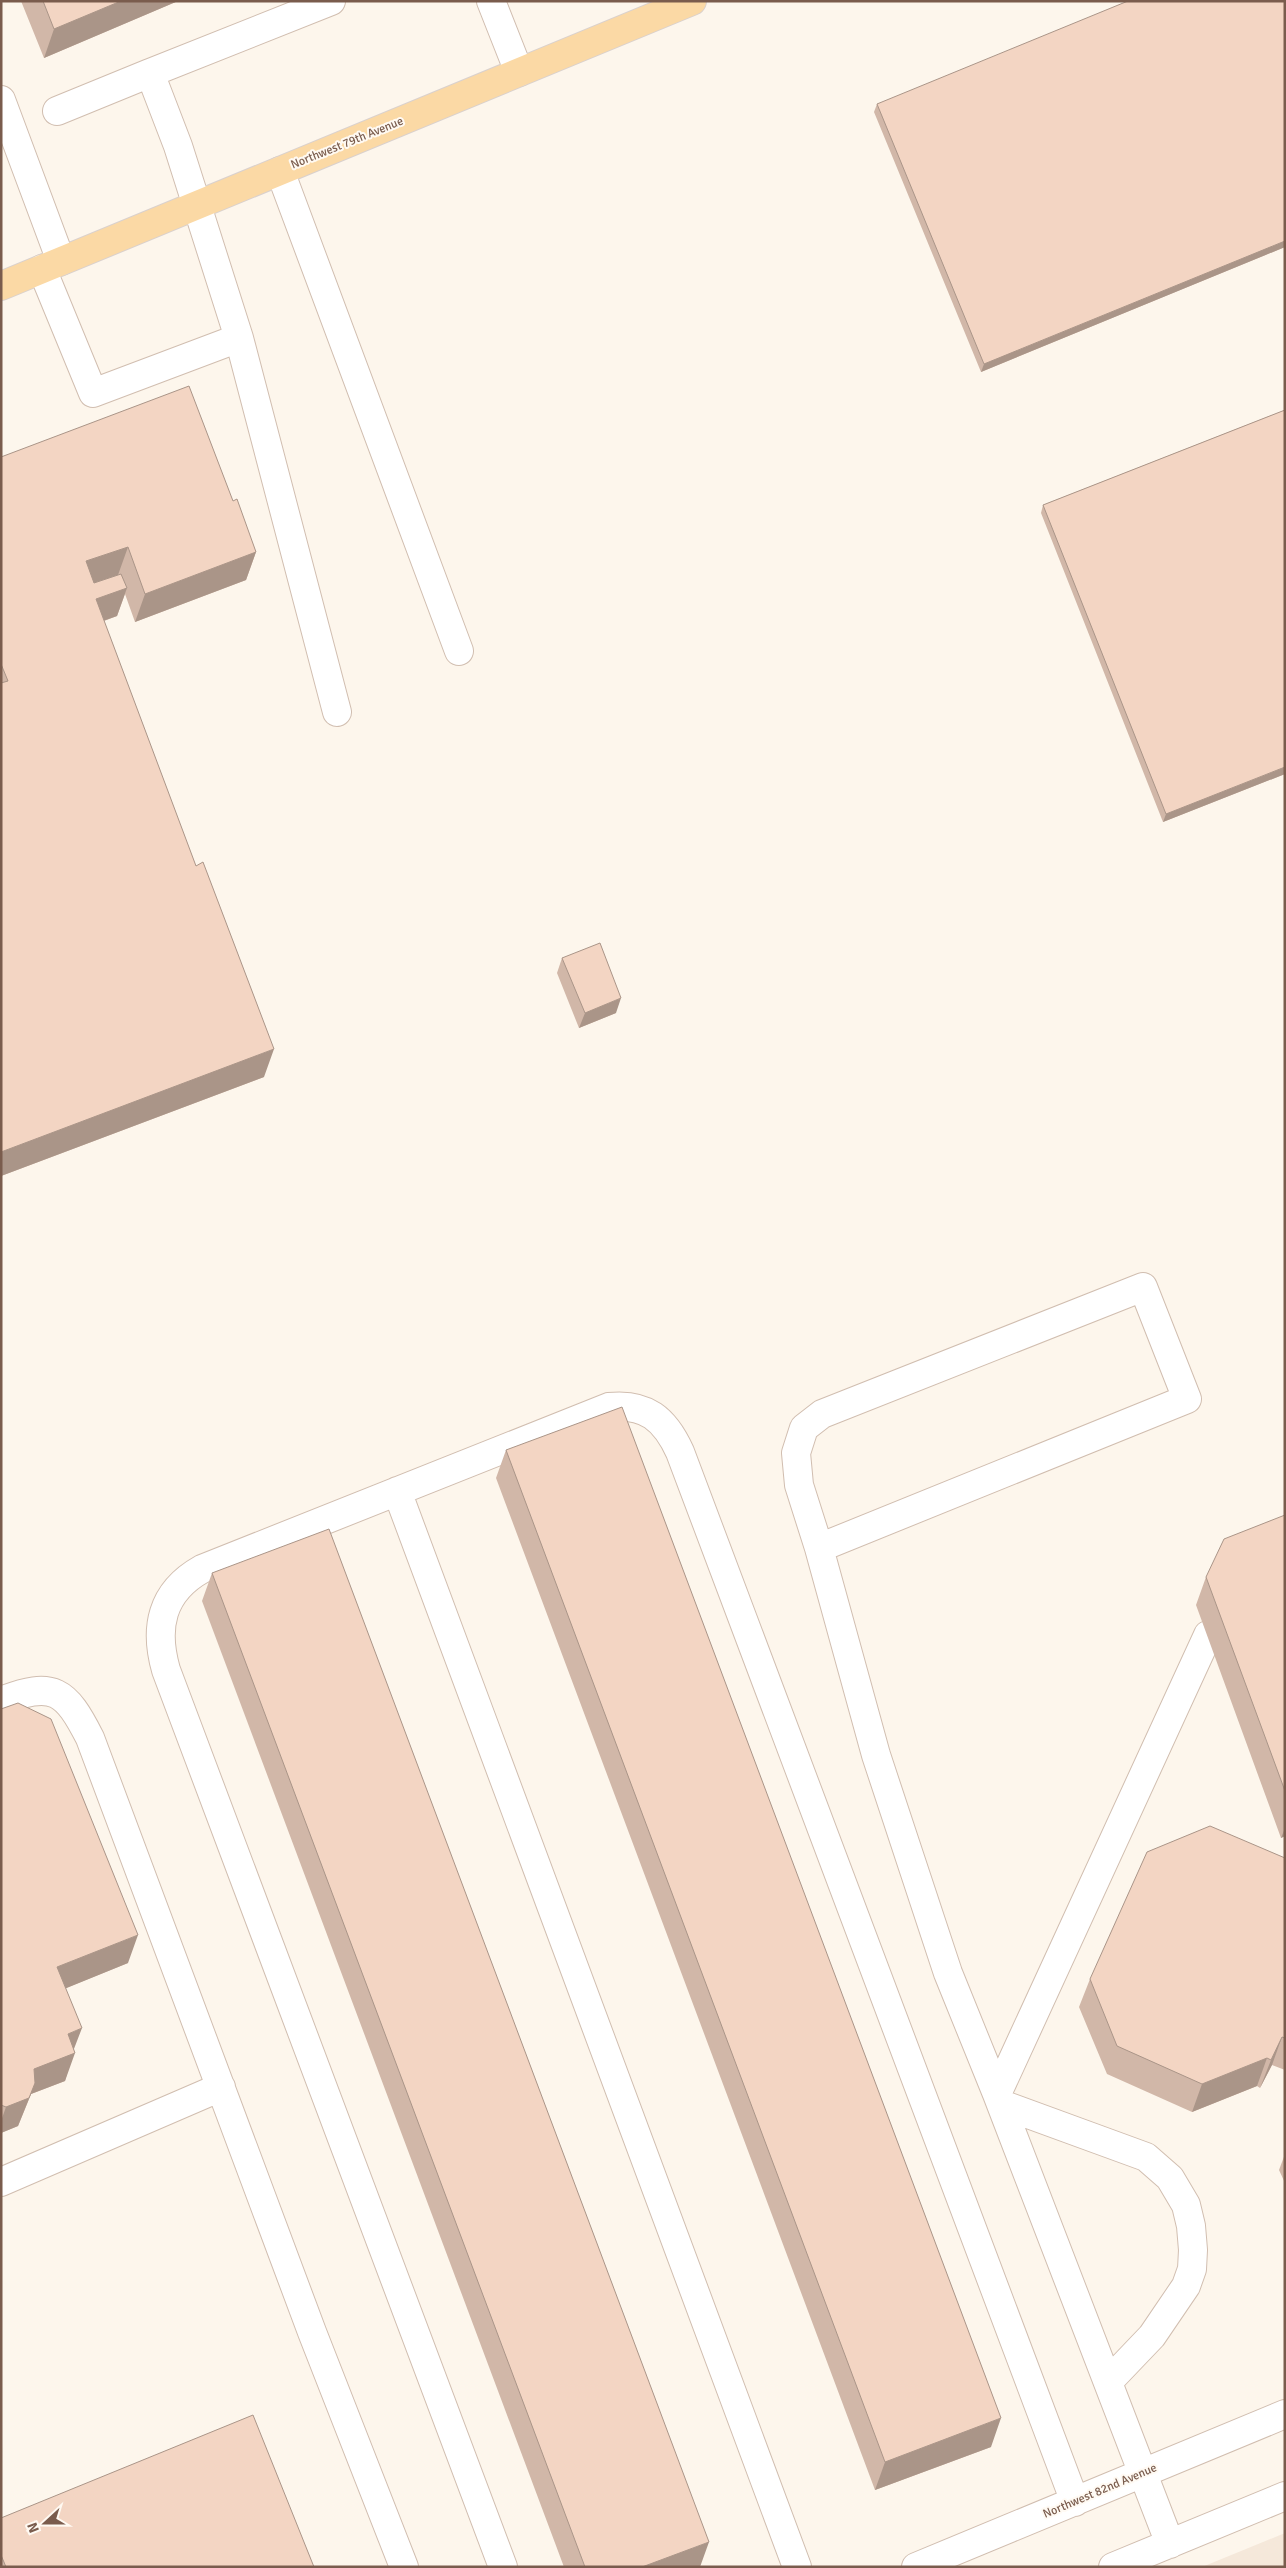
<svg xmlns="http://www.w3.org/2000/svg" width="1286" height="2568" font-family="Signika,sans-serif">
<style>
.residential{fill:#f5e8da}
.lines{fill:none;stroke-linecap:round;stroke-linejoin:round}
.minor-casing{stroke:#d1beb0;stroke-width:30}
.major-casing{stroke:#dad1cd;stroke-width:30}
.minor{stroke:#fff;stroke-width:28}
.major{stroke:#fbd9a5;stroke-width:28}
.wall{fill:#d1b7a8}
.shaded-wall{fill:#aa9588}
.building{fill:#f3d5c3;stroke:#aa9588}
.labels{text-anchor:middle;dominant-baseline:central;stroke-width:4;stroke-linejoin:round;paint-order:stroke}
.street-label{font-size:12px;fill:#7a5c4d;stroke:#fffaf3}
</style>
<rect width="100%" height="100%" fill="#fdf6ec"/>
<path class="residential" d="M1285,2533V2567H1202Z"/>
<g class="lines">
<defs>
<path id="minor" d="M491,1L519,72
M150,73L331,1
M1,100L61,261
M280,171L459,651
M42,269L93,393L239,338L178,146L150,73L57,111
M239,338L337,712
M397,1491L797,2567
M819,1548L1187,1399L1143,1287L822,1414L804,1428L796,1453L799,1485L819,1548L876,1755L948,1973L997,2094L1170,2544
M1,1701C54,1680 66,1691 90,1738L312,2332L404,2567
M997,2094L1208,1635
M1001,2104L1146,2157L1170,2178L1186,2205L1191,2226L1193,2250L1192,2269L1186,2286L1152,2336L1109,2381
M1,2182L221,2087
M503,2567L166,1670C154,1628 161,1592 202,1569L609,1407C646,1403 665,1419 680,1452L1075,2502
M916,2567L1285,2414
M1113,2567L1285,2496"/>
<path id="major" d="M1,286L692,1"/>
</defs>
<use href="#minor" class="minor-casing"/>
<use href="#major" class="major-casing"/>
<use href="#minor" class="minor"/>
<use href="#major" class="major"/>
</g>
<path class="wall" d="M21,1H178L44,58Z
M1285,1V247L981,372L874,112L877,104Z
M1285,410V774L1163,822L1041,513L1043,505Z
M1,457L233,501L256,552L246,580L135,622L125,594L117,616L104,621L264,1077L1,1176Z
M562,958L616,1013L579,1028L557,973Z
M506,1450L991,2447L875,2490L496,1478Z
M1285,1515V1836L1281,1838L1196,1605L1206,1577Z
M212,1573L700,2567H564L202,1601Z
M1,1709L128,1963L66,1988L74,2049L65,2081L31,2094L18,2126L1,2133Z
M1285,1858V2070L1272,2065L1260,2088L1257,2086L1192,2112L1107,2074L1079,2007L1090,1979Z
M1285,2154V2183L1279,2170Z
M1,2518L314,2567H1Z"/>
<path class="shaded-wall" d="M121,1H178L44,58L54,29Z
M1285,241V247L981,372L984,364Z
M128,547L118,575L76,589L86,561Z
M256,552L246,580L135,622L145,594Z
M127,588L117,616L86,627L96,599Z
M1285,767V774L1163,822L1166,814Z
M621,998L616,1013L579,1028L585,1013Z
M274,1049L264,1077L1,1176V1152Z
M1285,1828V1836L1281,1838Z
M138,1935L128,1963L47,1996L57,1967Z
M82,2028L72,2054L75,2053L65,2081L31,2094L18,2126L1,2133V2121L6,2107L34,2069L68,2034Z
M1282,2037L1272,2065L1260,2088L1271,2060Z
M1267,2058L1257,2086L1192,2112L1202,2084Z
M1001,2418L991,2447L875,2490L885,2462Z
M709,2542L700,2567H642Z"/>
<path class="building" d="M43,1H121L54,29Z
M1128,1H1285V241L984,364L877,104Z
M189,386L233,501L237,499L256,552L145,594L128,547L86,561L94,583L121,574L127,588L96,599L196,866L203,862L274,1049L1,1152V683L8,681L1,664V457Z
M1285,410V767L1166,814L1043,505Z
M600,943L621,998L585,1013L562,958Z
M622,1407L1001,2418L885,2462L506,1450Z
M1285,1515V1791L1206,1577L1224,1539Z
M329,1529L709,2542L642,2567H585L212,1573Z
M18,1703L51,1719L138,1935L57,1967L82,2028L68,2034L75,2053L34,2069L35,2083L29,2098L6,2107L1,2105V1709Z
M1210,1826L1285,1858V2038L1282,2037L1271,2060L1267,2058L1202,2084L1117,2046L1090,1979L1147,1852Z
M253,2415L314,2567H6L1,2555V2518Z"/>
<g class="labels">
<g class="street-label">
<text transform="translate(347 143) rotate(-22)">Northwest 79th Avenue</text>
<text transform="translate(1100 2491) rotate(-23)">Northwest 82nd Avenue</text>
</g>
</g>
<rect width="1286" height="2568" fill="none" stroke="#7a5c4d" stroke-width="5"/>
<g transform="translate(45 2523) rotate(249)" stroke="#fffaf3" stroke-width="4" paint-order="stroke">
<path d="M0-4L9 19L0 12L-9 19Z" fill="#7a5c4d"/>
<text y="-8" font-size="14" font-weight="bold" text-anchor="middle" fill="#7a5c4d">N</text>
</g>
</svg>
